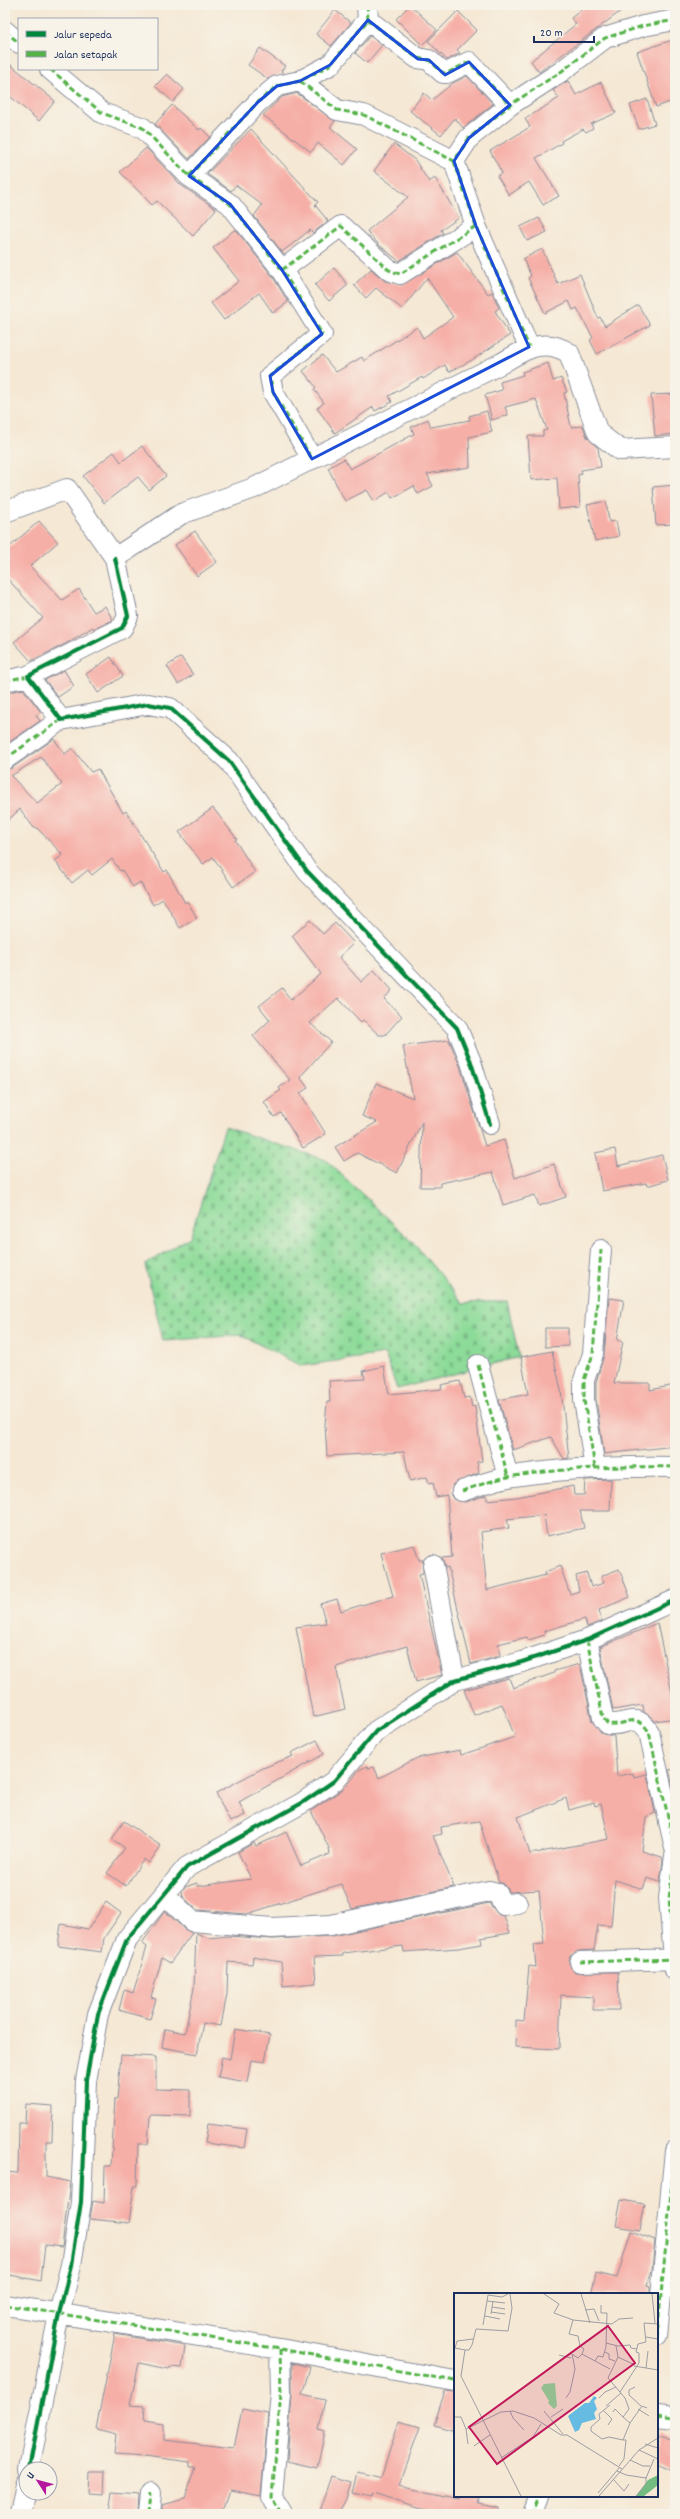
<svg xmlns="http://www.w3.org/2000/svg" width="680" height="2519" font-family="Dekko,sans-serif">
<style>
.cemetery{fill:url(#cemetery-stones);stroke:#54857c}
.building{fill:#f6afa7;fill-rule:evenodd}
.lines{fill:none;stroke-linecap:round;stroke-linejoin:round}
.minor-casing{stroke:#888c99;stroke-width:22}
.minor{stroke:#fff;stroke-width:20}
.quiet{stroke:#55b248;stroke-width:3;stroke-dasharray:6 3;stroke-linecap:butt}
.cycleway-casing{stroke:#f7f3e8;stroke-width:6}
.cycleway{stroke:#00873e;stroke-width:4}
.marked{fill:none;stroke:#1d4ed8;stroke-width:3;stroke-linejoin:round}
.inset-road{fill:none;stroke:#9e9ea5;stroke-width:1}
.view{fill:#c2185b;fill-opacity:0.15;stroke:#c2185b;stroke-width:2}
.inset-edge{fill:none;stroke:#1b2f5e;stroke-width:2}
</style>
<defs>
<pattern id="cemetery-stones" width="16" height="16" patternUnits="userSpaceOnUse"><rect width="16" height="16" fill="#8ddb99"/><path d="M2 7V4a2 2 0 0 1 4 0v3zM10 15v-3a2 2 0 0 1 4 0v3z" fill="#79bc86"/></pattern>
</defs>
<rect width="100%" height="100%" fill="#f7f3e8"/>
<filter id="ink" filterUnits="userSpaceOnUse"><feTurbulence type="fractalNoise" baseFrequency=".025" numOctaves="2"/><feDisplacementMap in="SourceGraphic" scale="8" xChannelSelector="R" yChannelSelector="G"/><feConvolveMatrix kernelMatrix="1 2 1 2 8 2 1 2 1" color-interpolation-filters="sRGB"/></filter>
<filter id="wash" filterUnits="userSpaceOnUse"><feTurbulence type="fractalNoise" baseFrequency=".012" numOctaves="4" result="noise"/><feDisplacementMap in="SourceGraphic" scale="16" xChannelSelector="R" yChannelSelector="G"/><feGaussianBlur stdDeviation="0.9" result="paint"/><feColorMatrix in="noise" values="0 0 0 0 0 0 0 0 0 0 0 0 0 0 0 0 0 1.4 0 .05"/><feComposite in="paint" operator="in"/></filter>
<g filter="url(#wash)">
<rect width="100%" height="100%" fill="#f5e8d4"/>
<path class="cemetery" d="M225,1127L326,1160L413,1242L463,1303L507,1301L519,1357L397,1389L385,1354L301,1366L241,1335L163,1341L145,1265L190,1237Z"/>
<g id="blocks">
<path class="building" d="M410,5L437,30L422,45L396,19Z
M587,5H629L539,72L531,61L576,24L571,18Z
M335,10L351,23L331,46L316,34Z
M458,11L477,30L457,50L460,53L447,60L428,41Z
M370,36L382,45L367,63L355,53Z
M675,39V100L656,107L637,52Z
M260,48L285,66L281,71L284,73L268,79L248,65Z
M5,60L55,101L39,121L5,92Z
M167,74L184,89L173,102L155,86Z
M467,76L493,104L463,128L455,118L441,135L410,111L424,93L432,100L453,83Z
M568,81L576,95L601,82L616,113L591,124L593,128L586,132L583,129L561,141L562,143L536,158L559,196L543,205L529,182L509,195L497,176L502,173L490,151L530,127L525,119L559,98L553,90Z
M297,93L335,121L330,127L357,149L344,165L318,143L311,152L263,115L282,97Z
M647,99L655,124L639,129L630,105Z
M172,105L199,130L201,128L210,137L189,159L155,124Z
M251,129L318,202L315,205L328,221L313,233L310,230L282,252L254,216L262,205L236,185L231,191L207,174Z
M394,144L415,160L429,182L435,178L459,218L441,230L443,233L399,261L378,244L367,231L408,197L374,171Z
M146,148L181,185L216,209L193,236L157,201L152,205L120,172Z
M539,218L547,232L527,241L520,227Z
M234,230H236L273,277L288,302L273,313L259,293L224,320L211,303L239,281L213,248Z
M542,249L558,284L580,274L598,318L600,317L605,326L638,305L650,325L597,354L590,340L593,338L577,308L573,310L569,301L545,313L528,278L531,276L523,259Z
M457,252L488,294L492,292L499,308L495,311L510,335L472,360L449,372L445,365L423,379L422,377L389,396L392,402L375,411L373,407L335,433L317,408L324,403L314,389L316,387L303,371L322,355L336,372L362,357L364,361L417,327L423,338L453,317L427,278L402,309L376,288L366,298L354,285L371,269L385,281L402,285Z
M334,268L348,285L329,301L315,285Z
M548,363L553,381L561,378L567,392L564,393L571,427L583,426L587,437L598,448L601,467L581,470L582,474L578,475L580,507L559,509L557,478L531,480L528,436H543V431L547,430L536,399L505,407L508,415L492,420L485,395L502,390L500,382L523,375L522,372Z
M675,394V434L655,436L651,395Z
M487,411L492,432L469,437L470,467L427,474L433,486L418,494L414,486L392,498L389,492L374,501L367,490L345,501L328,468L344,459L350,469L414,434L411,427L428,419L431,427L470,420L469,416Z
M142,446L166,476L149,490L138,477L104,503L83,476L114,452L121,462Z
M675,485V524L656,525L653,487Z
M606,501L609,522L616,521L619,536L595,541L587,505Z
M39,521L58,542L30,566L62,600L79,589L94,612L105,606L113,620L94,629L93,627L67,643L31,661L14,642L43,618L5,576V551Z
M195,531L217,562L197,576L175,545Z
M111,657L123,676L98,693L86,674Z
M181,657L193,675L178,684L167,666Z
M64,670L74,686L58,697L45,680Z
M23,689L41,712L36,715L40,721L5,745V693Z
M54,739L65,754L72,748L91,772L98,769L123,813L126,811L164,872L167,870L185,903L187,901L197,918L180,928L163,899L153,905L140,882L133,887L122,870L120,871L112,859L92,875L88,870L72,883L55,861L63,855L36,827L34,828L20,809L5,823V770L12,768ZM41,757L62,784L37,803L11,776Z
M213,808L237,839L235,840L255,872L233,887L213,857L203,864L179,832Z
M310,920L323,934L335,923L354,943L339,957L361,982L374,970L392,990L384,999L402,1016L385,1035H379L363,1020L361,1022L338,998L310,1023L331,1042L300,1077L308,1088L300,1093L326,1134L303,1148L281,1113L274,1117L264,1102L281,1090L279,1088L290,1080L253,1036L270,1020L259,1006L282,988L291,1000L321,974L292,936Z
M449,1040L460,1066L485,1146L504,1140L515,1178L554,1164L566,1197L539,1206L535,1195L503,1205L493,1172L440,1183V1187H420L422,1122L397,1173L357,1153L344,1161L335,1147L377,1122L362,1116L376,1083L413,1098L403,1046Z
M615,1149L618,1166L662,1155L668,1180L647,1186L646,1183L602,1191L595,1153Z
M609,1298L624,1300L617,1340L623,1342L614,1383H650V1390L675,1385V1446L604,1454L596,1399V1382L604,1355Z
M545,1328H568V1346L545,1347Z
M552,1351L561,1390L569,1458L564,1459L551,1437L513,1450L499,1400L528,1394L521,1357Z
M384,1366L389,1394L442,1389L441,1385L460,1381L464,1398L470,1397L472,1407L475,1406L482,1461L477,1462L479,1473L453,1484L451,1494L455,1500L465,1502L487,1495V1500L517,1497L573,1486L574,1495H584L585,1480L611,1479L610,1511H580L584,1528L547,1536L544,1515L507,1519L509,1528L481,1532L487,1590L546,1575L545,1572L560,1566L570,1594L579,1591L576,1576L587,1573L591,1587L604,1583L601,1576L619,1569L630,1597L599,1610L602,1621L587,1627L585,1619L544,1631L545,1635L528,1640L527,1637L498,1644L500,1656L471,1664L448,1567L445,1568L442,1558L452,1557L447,1495L436,1497L433,1482L429,1483L427,1477L410,1481L404,1452L327,1456L325,1425L327,1402H330L329,1381L365,1379L363,1371Z
M414,1545L419,1560H423V1573L419,1574L442,1675L416,1682L407,1646L336,1667L345,1709L313,1717L296,1627L326,1623L320,1604L337,1599L341,1611L393,1596L381,1553Z
M657,1623L673,1698L675,1718L655,1721L644,1712L643,1705L613,1710L600,1647Z
M580,1664L592,1721L603,1734L614,1736L617,1776L633,1773L634,1777L647,1774L655,1813L646,1817L642,1851L662,1857L663,1860L660,1882L647,1878L643,1889L615,1880L611,1926L598,1925L594,1950L579,1951L570,1956L569,1963L575,1972H618L619,2010H593V1997L561,1995L559,2049L515,2047L516,2020L524,2021L529,1966L536,1967L534,1945L544,1944L539,1890L510,1892L504,1884L499,1882L479,1821L441,1827L442,1834L433,1836L454,1887L352,1909L341,1884L247,1914L197,1910L183,1897L182,1891L185,1887L197,1883L198,1886L251,1879L238,1852L254,1843L256,1846L286,1832L301,1866L330,1854L329,1848L311,1811L346,1787L359,1770L367,1766L368,1768L374,1767L379,1778L417,1758L460,1750L461,1755L515,1737L502,1704L474,1715L464,1690L509,1678L513,1688L554,1673V1671ZM566,1798L569,1810L594,1803L595,1806L601,1804L609,1839L530,1854L518,1817Z
M317,1740L324,1754L239,1802L245,1815L230,1822L216,1793L263,1768L293,1756L291,1753Z
M675,1769V1795L669,1770Z
M124,1821L161,1846L149,1863L144,1859L126,1886L107,1873L125,1848L112,1839Z
M106,1902L121,1913L104,1938L102,1952L58,1946L61,1924L88,1929Z
M489,1903L499,1915L504,1916L510,1933L481,1938L482,1944L459,1948L404,1952L403,1946L343,1953V1956L314,1957L316,1983L283,1986L281,1962L253,1957L252,1964L228,1962L227,1994L221,2026L203,2023L197,2054L162,2047L165,2029L185,2033L194,1988L196,1933L208,1938L228,1936L273,1939L332,1936Z
M165,1911L184,1929L192,1933L170,1963L162,1958L151,1997L156,1999L150,2019L119,2010L124,1990L133,1993L147,1947L142,1943Z
M235,2029L270,2035L265,2062L251,2060L247,2082L218,2077L222,2057L230,2059Z
M121,2055L156,2057V2089L190,2090V2116L150,2115L148,2144H138L137,2186H134L129,2223L90,2219L93,2201L104,2203L105,2166H111L115,2099H117Z
M26,2104L53,2106L52,2141H46V2177L70,2182L62,2247L45,2245L41,2281L5,2274V2172L18,2173L19,2123H25Z
M208,2124L247,2129L244,2148L205,2143Z
M621,2200L645,2204L640,2230L616,2226Z
M631,2231L655,2240L652,2270L647,2285L650,2286V2294H591L596,2273L617,2278Z
M115,2334L185,2346L182,2368L170,2367L169,2369L139,2363L130,2405L145,2406L144,2421L164,2424V2440L234,2448L242,2409L268,2414L261,2496L230,2490L222,2514H161V2505L185,2499L195,2467H190V2462L144,2456V2457L114,2455L116,2434L96,2429Z
M292,2363L310,2367L302,2395L325,2400L319,2430L325,2432L317,2468L287,2461L292,2394Z
M445,2391L455,2392V2431L434,2425Z
M399,2421L420,2427L399,2486L460,2499L461,2496H481L479,2503L499,2507L498,2514H448L417,2508L373,2494L372,2498L352,2494L357,2472L381,2478Z
M657,2433L675,2441V2472L657,2464Z
M89,2471H105L104,2494L88,2493Z
M331,2476L351,2482L346,2499L338,2514H318Z
M112,2492L139,2494L138,2514H109Z"/>
</g>
</g>
<g filter="url(#ink)">
<use href="#blocks" fill-opacity="0" stroke="#888c99" stroke-width="1"/>
<g class="lines">
<defs>
<path id="minor" d="M368,20L417,58L429,60L443,73H447L469,62L510,105
M5,31L19,43
M50,69L102,113L143,128L189,176L230,204L282,270L322,334L270,376L273,392L312,459
M300,81L337,110L364,115L454,161L469,138L510,105L562,71L605,38L643,26L675,20
M454,161L476,226L529,347
M189,176L258,102L277,86L300,81L330,65L368,20L367,5
M282,270L341,226L389,270L400,274L476,226
M5,512L67,489L115,558L181,514L254,488L502,363C525,349 544,337 569,353L598,433L620,450L675,447
M115,558L128,616L122,628L28,676L61,720L148,704L170,708L229,761L307,871L457,1028L471,1062L490,1124
M5,681L28,676
M5,759L61,720
M478,1365L508,1477
M595,1468L584,1400V1380L593,1354L601,1250
M462,1491C477,1486 493,1480 508,1477C563,1468 619,1466 675,1467
M433,1565C441,1603 446,1642 455,1680
M587,1640L603,1718L608,1724C627,1727 635,1710 649,1732L675,1848
M675,1856L669,1898L675,1970
M165,1895L192,1921L272,1928L331,1925L489,1891L497,1893L504,1905L517,1903
M580,1962L675,1959
M5,2305L280,2349L455,2381
M657,2336L675,2151
M280,2349L281,2393L272,2497L282,2514
M657,2416L675,2418
M29,2469L59,2314L71,2265L81,2202L86,2081L98,2014L127,1939L187,1867L302,1803L334,1781L376,1731L455,1680L522,1662L587,1640L675,1600
M20,2514L26,2484
M149,2514L151,2493
M532,2514L539,2496"/>
</defs>
<use href="#minor" class="minor-casing"/>
<use href="#minor" class="minor"/>
<path class="quiet" d="M368,20L417,58L429,60L443,73H447L469,62L510,105
M5,31L19,43
M50,69L102,113L143,128L189,176L230,204L282,270L322,334L270,376L273,392L312,459
M300,81L337,110L364,115L454,161L469,138L510,105L562,71L605,38L643,26L675,20
M454,161L476,226L529,347
M189,176L258,102L277,86L300,81L330,65L368,20L367,5
M282,270L341,226L389,270L400,274L476,226
M5,681L28,676
M5,759L61,720
M478,1365L508,1477
M595,1468L584,1400V1380L593,1354L601,1250
M462,1491C477,1486 493,1480 508,1477C563,1468 619,1466 675,1467
M587,1640L603,1718L608,1724C627,1727 635,1710 649,1732L675,1848
M675,1856L669,1898L675,1970
M580,1962L675,1959
M5,2305L280,2349L455,2381
M657,2336L675,2151
M280,2349L281,2393L272,2497L282,2514
M657,2416L675,2418
M149,2514L151,2493
M532,2514L539,2496"/>
<defs>
<path id="cycleway" d="M115,558L128,616L122,628L28,676L61,720L148,704L170,708L229,761L307,871L457,1028L471,1062L490,1124
M29,2469L59,2314L71,2265L81,2202L86,2081L98,2014L127,1939L187,1867L302,1803L334,1781L376,1731L455,1680L522,1662L587,1640L675,1600"/>
</defs>
<use href="#cycleway" class="cycleway-casing"/>
<use href="#cycleway" class="cycleway"/>
</g>
</g>
<path class="marked" d="M368,20L418,59L429,60L445,75L469,62L510,105L469,138L454,161L476,226L529,347L312,459L273,392L270,376L322,334L282,270L230,204L189,176L258,102L277,86L300,81L330,65Z"/>
<g transform="translate(454 2293)">
<rect width="204" height="204" fill="#f5e8d4"/>
<path d="M204,182V192L190,203H182L194,187Z" fill="#72bb81"/>
<path d="M101,90L103,113L100,116L94,110L95,108L87,95L90,91Z" fill="#8ddb99"/>
<path d="M140,103L143,105L140,108L143,116L140,120L142,126L128,130L125,137L121,139L114,123L131,110H135Z" fill="#65bbe2"/>
<path class="inset-road" d="M56,1L58,15L54,38L22,36L18,52L15,57H11L7,83L67,203M90,1L105,11L100,20L119,27L115,41L124,43L126,53L130,56L128,61L156,76M127,1L136,30M198,1L201,30M33,8L51,10M38,14L51,16M131,17L140,16L145,28M37,19L51,21M37,21L39,8M31,23L46,26M119,27L158,31L165,26L179,25M29,32L34,2L48,4L54,1M192,44L204,46M152,50L164,53L176,52L177,55L183,56M162,53L164,64L181,72M11,57L1,55L3,48L19,46M151,59L155,61V66L161,68M105,62L117,65M164,64L154,85L171,105L175,116L169,124L176,130L169,147H172L170,166L165,173M141,68L144,63L149,64L152,54L153,20H147V12M180,73L204,77M192,75L194,58M181,94L175,97V102L187,113M166,99L185,70V60L182,59L184,51L192,49L190,30L204,31M112,105L116,99L121,76L118,61L124,65L128,61M145,105L151,99L162,94M156,112L145,121L146,126L137,134V138L148,146L155,144L169,147M152,113L167,100M184,116L195,123M149,117L158,126L154,132M56,118L59,125L70,137M90,118L109,141M159,119L161,116L169,124M0,124H7L12,136L14,151M97,124L109,116M176,130L188,113L193,115M12,136L47,119L59,118L80,125L107,142H113L168,176M191,151L204,155M20,153L36,142M185,157L204,166M47,165L79,144L87,131M176,167L189,173H196M163,178L172,182L192,185L200,166M159,186L170,198L175,191M144,200L166,174M145,203L185,157L204,145M182,203L192,191V184"/>
<path class="view" d="M154,33L181,70L43,171L15,134Z"/>
<rect width="204" height="204" class="inset-edge"/>
</g>
<rect width="680" height="2519" fill="none" stroke="#f7f3e8" stroke-width="20"/>
<rect x="18" y="18" width="140" height="52" fill="#f7f3e8" stroke="#9fa5b1"/>
<rect x="26" y="31" width="20" height="6" fill="#00873e" stroke="#9fa5b1"/>
<text x="54" y="38" font-size="12" fill="#1b2f5e">Jalur sepeda</text>
<rect x="26" y="51" width="20" height="6" fill="#55b248" stroke="#9fa5b1"/>
<text x="54" y="58" font-size="12" fill="#1b2f5e">Jalan setapak</text>
<g transform="translate(38 2481) rotate(306)"><circle r="19" fill="#f7f3e8" stroke="#9fa5b1"/>
<path d="M0-3L7 15L0 10L-7 15Z" fill="#b5179e"/>
<text y="-6" font-size="11" font-weight="bold" text-anchor="middle" fill="#1b2f5e">U</text>
</g>
<path d="M534 36v6h60v-6" fill="none" stroke="#1b2f5e" stroke-width="2"/>
<text x="540" y="36" font-size="12" fill="#1b2f5e" stroke="#f7f3e8" stroke-width="3" paint-order="stroke">20 m</text>
</svg>
